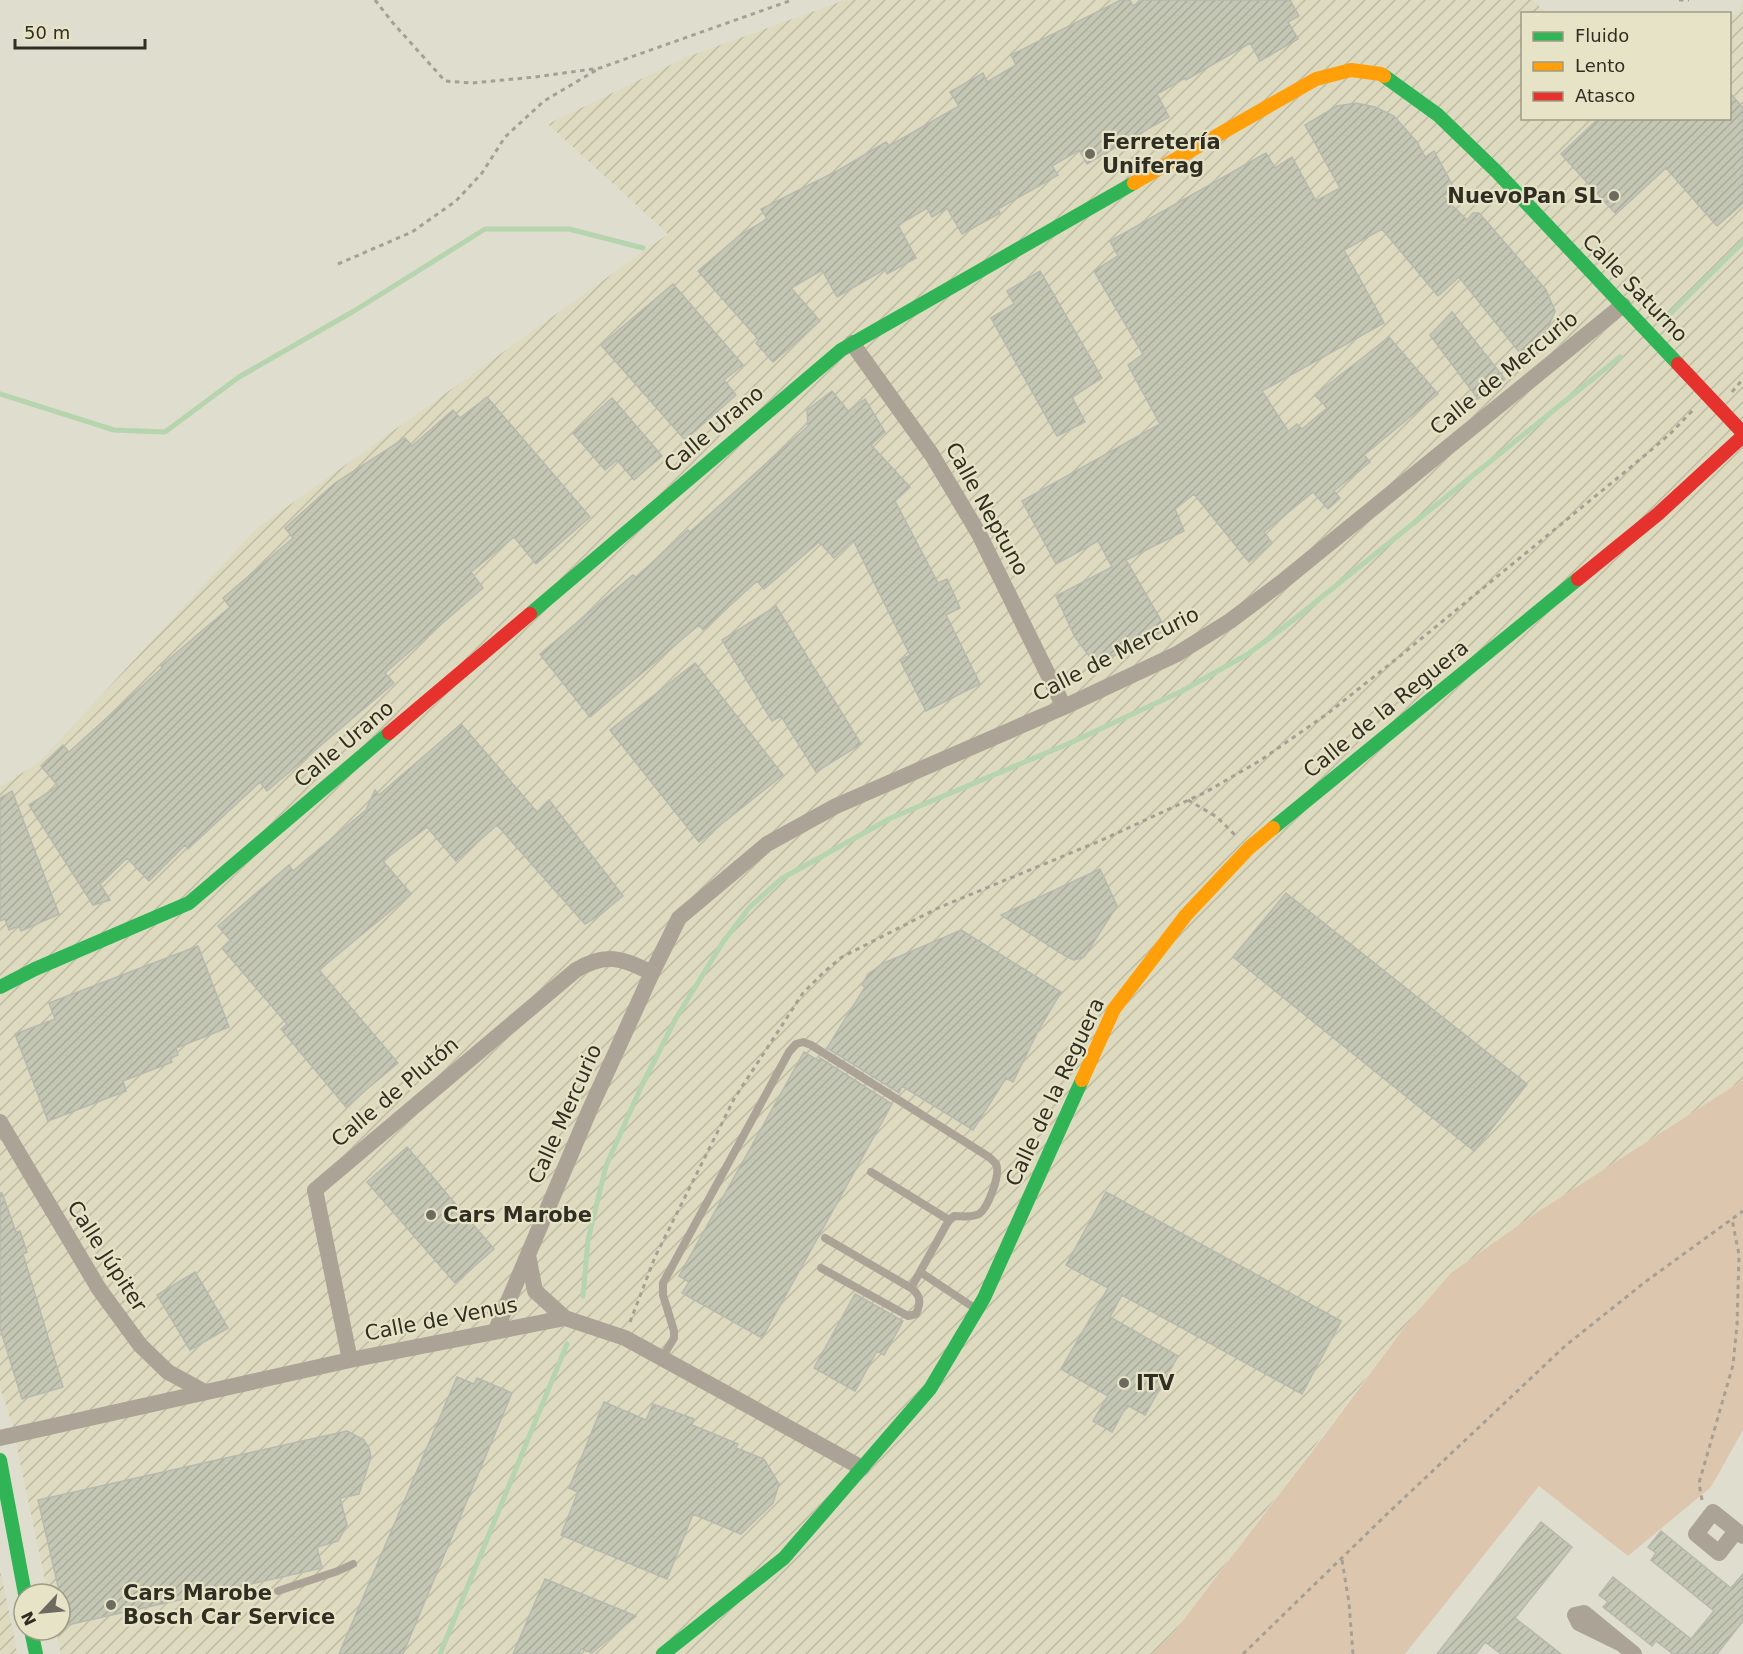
<svg xmlns="http://www.w3.org/2000/svg" width="1743" height="1654" font-family="'DejaVu Sans',sans-serif">
<style>
.industrial{fill:url(#industrial-furrows)}
.green{fill:#ddc6ae}
.lines{fill:none;stroke-linecap:round;stroke-linejoin:round}
.stream{stroke:#b6d4ae;stroke-width:5}
.building{fill:url(#building-hatch);stroke:#b8b9ae;stroke-width:1.5}
.path{stroke:#a5a093;stroke-width:3;stroke-dasharray:4.5 4.5;stroke-linecap:butt}
.lane{stroke:#aba496;stroke-width:8}
.street{stroke:#aba496;stroke-width:16}
.fast{stroke:#30b455;stroke-width:14}
.slow{stroke:#ff9f0a;stroke-width:14}
.jam{stroke:#e5322d;stroke-width:14}
.poi-dot{fill:#6d6b5f;stroke:#e7e3c6;stroke-width:2}
.labels{text-anchor:middle;dominant-baseline:central;stroke-width:4.5;stroke-linejoin:round;paint-order:stroke}
.poi-label{font-size:21px;font-weight:bold;fill:#302e23;stroke:#e7e3c6;text-anchor:start}
.street-label{font-size:21px;fill:#302e23;stroke:#e7e3c6}
</style>
<defs>
<pattern id="industrial-furrows" width="10" height="10" patternUnits="userSpaceOnUse" patternTransform="scale(1.5)"><rect width="10" height="10" fill="#dddabf"/><path d="M-1 1l2-2M0 10L10 0M9 11l2-2" fill="none" stroke="#bebba4"/></pattern>
<pattern id="building-hatch" width="6" height="6" patternUnits="userSpaceOnUse" patternTransform="scale(1.5)"><rect width="6" height="6" fill="#c5c7b5"/><path d="M-1 1l2-2M0 6l6-6M5 7l2-2" fill="none" stroke="#aaab9b"/></pattern>
</defs>
<rect width="100%" height="100%" fill="#dfddce"/>
<path class="industrial" d="M845,0H1533L1546,13L1522,14V118H1730V15L1738,14L1743,0V1080L1533,1215L1451,1273L1406,1325L1175,1631L1153,1654H61L56,1630H60V1594H48L12,1424L0,1387V787L39,762L256,529L668,234L548,124L687,57Z
M0,1570L14,1635L17,1654H0Z"/>
<path class="green" d="M1743,1080V1430L1711,1487L1628,1556L1539,1486L1405,1654H1152L1175,1631L1333,1424L1406,1325L1451,1273L1533,1215Z"/>
<g class="lines">
<path class="stream" d="M1666,318L1743,242
M0,394L114,430L165,432L239,377L354,311L485,229H569L643,248
M583,1296L588,1240L606,1166L641,1087L676,1018L723,942L749,908L781,879L891,818L1070,743L1180,692L1248,654L1292,621L1620,357
M440,1654L567,1344"/>
</g>
<path class="building" d="M1121,0H1130L1133,6L1143,0H1290L1299,16L1288,22L1298,39L1260,61L1250,43L1186,80L1185,78L1157,94L1169,117L1087,164L1079,150L1052,166L1058,175L998,209L1000,213L962,234L947,208L932,217L927,208L898,225L916,258L887,274L885,269L837,297L822,270L791,288L820,321L773,362L756,343L759,340L698,271L740,235L767,219L761,209L839,170L886,142L889,146L959,106L950,92L983,73L987,82L1016,65L1011,55Z
M1730,93L1743,108V203L1717,226L1666,168L1616,214L1561,154L1599,118H1730Z
M1356,103L1375,107L1394,116L1417,142L1425,157L1434,151L1455,190L1443,196L1467,220L1473,213H1479L1546,290L1555,311L1545,335L1520,353L1459,277L1438,296L1382,229L1344,250L1384,323L1262,391L1288,431L1297,424L1302,429L1327,408L1315,395L1389,337L1438,394L1364,455L1370,462L1334,491L1340,498L1328,509L1313,492L1264,532L1272,543L1249,562L1194,494L1175,509L1184,531L1126,560L1166,629L1134,648L1115,655L1104,658L1090,657L1075,637L1056,596L1112,567L1098,541L1056,564L1022,501L1160,424L1128,365L1143,354L1094,271L1118,256L1110,241L1266,153L1275,168L1292,157L1316,201L1340,188L1305,125L1337,106Z
M1040,271L1102,378L1072,397L1085,422L1057,436L991,318L1014,304L1007,291Z
M673,284L743,365L724,380L736,395L685,440L601,345Z
M1452,312L1505,379L1478,399L1430,335Z
M832,391L848,411L865,399L885,432L871,445L910,487L895,501L938,583L947,579L960,608L946,615L980,684L926,711L900,660L910,655L853,540L834,558L819,542L764,589L757,581L703,630L699,625L590,717L540,654L633,575L636,577L688,530L690,532L808,426L807,410Z
M487,397L590,517L536,564L514,537L471,572L483,588L385,673L394,683L267,791L260,782L188,849L185,845L149,881L127,858L100,884L110,900L93,905L29,805L58,786L41,766L63,745L69,752L162,668L161,666L230,607L223,598L293,538L285,528L335,483L405,438L412,446L453,410L460,418Z
M612,398L662,456L634,480L617,460L605,470L573,433Z
M776,606L861,744L816,772L781,716L772,721L722,640Z
M695,663L783,775L699,842L610,730Z
M461,724L537,812L549,800L623,896L600,915L585,924L497,825L456,861L427,827L383,861L411,894L319,970L398,1063L346,1107L281,1029L287,1024L222,948L231,941L218,926L289,865L293,871L366,810L375,790L379,795Z
M12,791L59,914L21,931L19,926L9,930L5,919L0,921V798Z
M1100,869L1117,906L1084,957L1074,960L1067,957L1001,915Z
M1286,893L1527,1084L1474,1151L1233,957Z
M961,930L1061,992L1038,1031L1013,1082L1006,1078L973,1130L902,1086L899,1093L827,1048L865,987L862,985L868,974L884,963Z
M198,946L229,1027L176,1048L178,1055L170,1058L172,1062L123,1081L126,1091L48,1121L15,1034L55,1019L49,1003Z
M804,1052L819,1061L820,1058L892,1104L762,1338L682,1293L689,1282L679,1276Z
M407,1147L494,1249L455,1283L367,1182Z
M1106,1192L1341,1321L1302,1394L1122,1295L1110,1317L1178,1356L1145,1415L1127,1405L1112,1432L1093,1421L1108,1396L1061,1369L1108,1288L1066,1265Z
M0,1193H2L16,1232L20,1231L27,1252L23,1254L63,1387L22,1399L0,1328Z
M195,1272L228,1328L190,1350L157,1295Z
M855,1294L903,1321L884,1355L877,1351L855,1391L814,1368Z
M457,1377L474,1384L477,1378L512,1393L415,1625L403,1654H339Z
M604,1402L646,1420L653,1404L694,1419L692,1425L738,1444L736,1448L764,1459L779,1484L773,1503L741,1534L693,1514L667,1579L561,1535L578,1492L569,1488Z
M347,1431L364,1440L369,1448L371,1457L359,1494L340,1498L347,1525L338,1541L317,1547L322,1568L67,1625L38,1500Z
M1541,1522L1572,1547L1515,1618L1561,1654H1501L1485,1642L1476,1654H1437Z
M1661,1531L1731,1588L1743,1574V1621L1717,1654H1673L1656,1641L1652,1646L1603,1607L1608,1602L1599,1595L1613,1577L1691,1639L1714,1611L1651,1560L1656,1553L1648,1547Z
M545,1579L636,1616L592,1653L581,1649L579,1654H513Z"/>
<g class="lines">
<path class="path" d="M375,0L393,23L445,81L472,83L535,77L600,68L792,0
M1679,0H1689
M338,264L412,232L456,201L482,173L505,137L544,101L598,69
M1732,392L1743,379
M1188,800L1217,817L1235,835
M630,1322L655,1257L734,1099L803,993L824,972L842,957L938,908L1102,840L1206,792L1261,760L1327,714L1400,656L1631,467L1670,434L1695,408
M1702,1500L1699,1483L1733,1365L1737,1325L1739,1255L1732,1219L1743,1211
M1342,1560L1349,1603L1353,1654
M1243,1654L1386,1515L1565,1346L1645,1282L1732,1219"/>
<path class="lane" d="M871,1172L949,1220
M825,1238L911,1288L920,1272
M821,1268L908,1316L916,1314C921,1303 921,1295 911,1288
M662,1358L674,1338V1331L663,1295V1283L789,1052L796,1044L803,1042L811,1045L989,1157C991,1159 994,1161 996,1164C1001,1174 988,1208 979,1214C971,1218 962,1216 954,1216L949,1220L920,1272L976,1309
M278,1591L338,1571L353,1564"/>
<path class="street" d="M852,343L932,455L979,534L1064,707
M0,1122L99,1289L140,1345L168,1372L203,1391
M528,1255L535,1291L565,1318
M496,1330L590,1109L652,973L679,918L767,844L836,806L1064,707L1177,654L1230,621L1282,582L1623,305
M350,1360L315,1190L576,970C606,952 622,958 652,973
M0,1438L350,1360L565,1318L625,1338L862,1468
M1736,1531L1719,1553L1696,1534L1713,1512L1743,1536
M1620,1643L1579,1623L1575,1615L1584,1613L1634,1654"/>
<path class="fast" d="M1384,76L1438,115L1497,172L1678,364
M530,614L841,350L1134,183
M1273,828L1578,579
M0,987L35,969L189,903L389,733
M0,1460L25,1594
M31,1630L36,1654
M663,1654L784,1558L930,1389L984,1298L1082,1080"/>
<path class="slow" d="M1134,183L1316,79L1351,70L1381,74L1384,76
M1082,1080L1114,1009L1186,915L1249,848L1273,828"/>
<path class="jam" d="M1678,364L1743,433
M1578,579L1658,514L1743,436
M389,733L530,614"/>
</g>
<g class="poi-dot">
<circle cx="1090" cy="154" r="6"/>
<circle cx="1614" cy="196" r="6"/>
<circle cx="431" cy="1215" r="6"/>
<circle cx="1124" cy="1383" r="6"/>
<circle cx="111" cy="1605" r="6"/>
</g>
<g class="labels">
<g class="poi-label">
<text x="1102" y="142">Ferretería<tspan x="1102" dy="24">Uniferag</tspan></text>
<text x="1602" y="196" text-anchor="end">NuevoPan SL</text>
<text x="443" y="1215">Cars Marobe</text>
<text x="1136" y="1383">ITV</text>
<text x="123" y="1593">Cars Marobe<tspan x="123" dy="24">Bosch Car Service</tspan></text>
</g>
<g class="street-label">
<text transform="translate(1635 288) rotate(46)">Calle Saturno</text>
<text transform="translate(1504 373) rotate(-39)">Calle de Mercurio</text>
<text transform="translate(714 429) rotate(-40)">Calle Urano</text>
<text transform="translate(987 509) rotate(61)">Calle Neptuno</text>
<text transform="translate(1116 654) rotate(-27)">Calle de Mercurio</text>
<text transform="translate(1386 709) rotate(-39)">Calle de la Reguera</text>
<text transform="translate(344 744) rotate(-40)">Calle Urano</text>
<text transform="translate(395 1092) rotate(-40)">Calle de Plutón</text>
<text transform="translate(1055 1092) rotate(-65)">Calle de la Reguera</text>
<text transform="translate(565 1114) rotate(-66)">Calle Mercurio</text>
<text transform="translate(107 1256) rotate(57)">Calle Júpiter</text>
<text transform="translate(441 1319) rotate(-11)">Calle de Venus</text>
</g>
</g>
<rect x="1521" y="12" width="210" height="108" fill="#e7e3c6" stroke="#9e9b85" stroke-width="1.5"/>
<rect x="1533" y="32" width="30" height="9" fill="#30b455" stroke="#9e9b85" stroke-width="1.5"/>
<text x="1575" y="42" font-size="18" fill="#302e23">Fluido</text>
<rect x="1533" y="62" width="30" height="9" fill="#ff9f0a" stroke="#9e9b85" stroke-width="1.5"/>
<text x="1575" y="72" font-size="18" fill="#302e23">Lento</text>
<rect x="1533" y="92" width="30" height="9" fill="#e5322d" stroke="#9e9b85" stroke-width="1.5"/>
<text x="1575" y="102" font-size="18" fill="#302e23">Atasco</text>
<g transform="translate(42 1612) rotate(244)"><circle r="28" fill="#e7e3c6" stroke="#9e9b85" stroke-width="1.5"/>
<path d="M0-4.5L10 22L0 15L-10 22Z" fill="#6d6b5f"/>
<text y="-9" font-size="16" font-weight="bold" text-anchor="middle" fill="#302e23">N</text>
</g>
<path d="M15 39v9h130v-9" fill="none" stroke="#302e23" stroke-width="3"/>
<text x="24" y="39" font-size="18" fill="#302e23" stroke="#e7e3c6" stroke-width="4.5" paint-order="stroke">50 m</text>
</svg>
